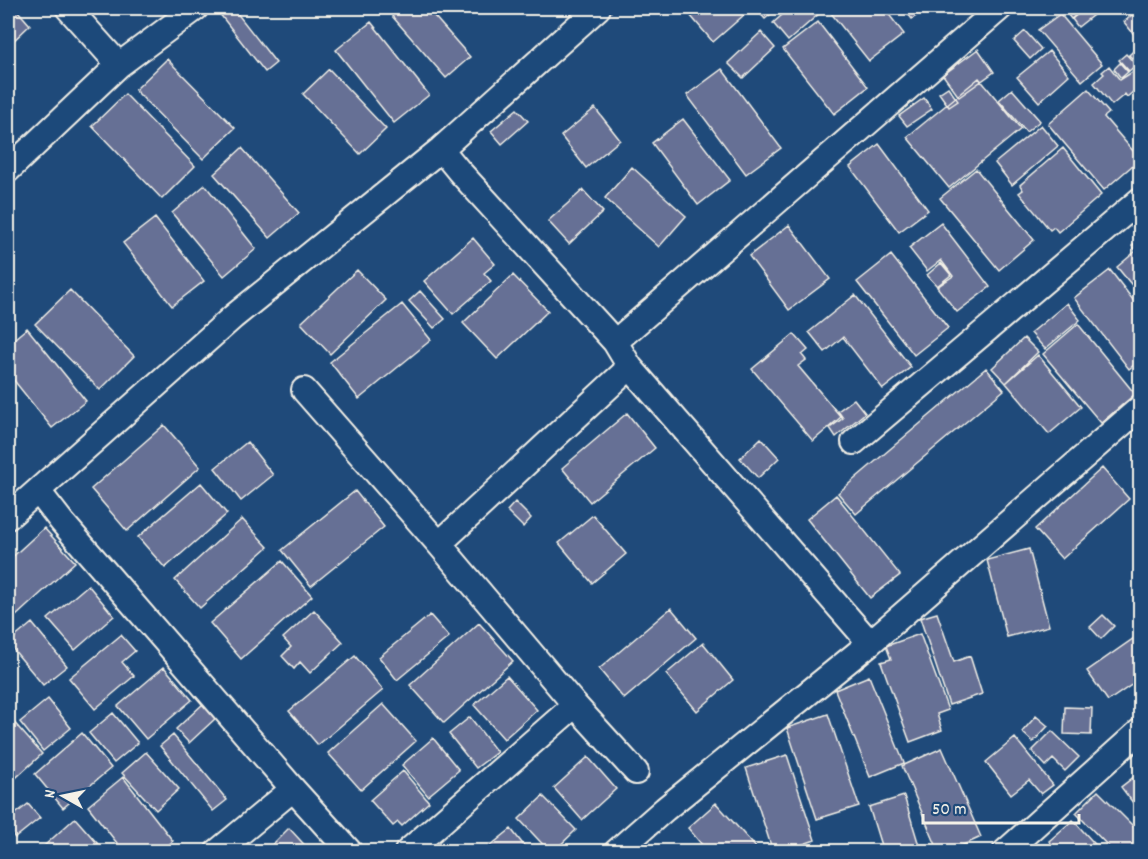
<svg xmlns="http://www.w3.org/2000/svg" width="1148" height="859" font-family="Dekko,sans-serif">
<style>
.building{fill:#666f95;stroke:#f4f1e8;stroke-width:1.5}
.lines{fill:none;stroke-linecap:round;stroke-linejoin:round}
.minor-casing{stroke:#f4f1e8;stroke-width:28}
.minor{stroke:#1f4a7a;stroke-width:24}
</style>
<rect width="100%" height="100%" fill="#1f4a7a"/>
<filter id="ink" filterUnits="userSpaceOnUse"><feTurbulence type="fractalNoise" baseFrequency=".0167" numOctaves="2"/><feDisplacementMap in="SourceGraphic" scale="12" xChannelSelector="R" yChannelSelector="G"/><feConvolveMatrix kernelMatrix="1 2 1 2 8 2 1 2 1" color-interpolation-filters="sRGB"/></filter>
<g filter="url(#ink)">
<path class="building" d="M227,8H233L276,63L265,72L219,13Z
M401,8H427L470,57L446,78L392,16Z
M443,8H463L450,17Z
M684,8H738L744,15L713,42Z
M755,8H778L765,19Z
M790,8H817L821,12L788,41L773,23Z
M827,8H884L904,34L869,61Z
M903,8H927L912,19Z
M1055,8H1072L1077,14L1071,19L1065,11L1061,14Z
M1074,8H1102L1078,27L1072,19L1079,13Z
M1140,8V35L1137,38L1124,22Z
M17,10L30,25L8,46V19Z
M1060,14L1102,64L1082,81L1038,30Z
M371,22L429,95L394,123L336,50Z
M818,22L868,87L834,114L783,49Z
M1025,31L1041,49L1030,59L1014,41Z
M761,32L775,48L743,78L728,63Z
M1140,45V57L1135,61L1129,55Z
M978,49L994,72L959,97L943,75Z
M1049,51L1069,75L1039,102L1017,77Z
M1126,54L1136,65L1129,71L1119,60Z
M167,59L235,128L203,159L135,90Z
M1120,63L1128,72L1121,78L1114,69Z
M1109,66L1120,80L1137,69L1140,73V86L1127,97L1125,94L1112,105L1094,83L1104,74L1102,72Z
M329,69L386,129L360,154L303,94Z
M722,69L781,148L746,174L687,95Z
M979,78L1021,129L949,188L907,137Z
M948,87L958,101L949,107L939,93Z
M1012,89L1040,121L1026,132L999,100Z
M1088,89L1109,113L1104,117L1140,159L1104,190L1048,124Z
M125,94L195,166L162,199L92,126Z
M924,98L932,109L907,126L899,116Z
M595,108L620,140L586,168L561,136Z
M517,109L528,121L502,144L491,131Z
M683,119L730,180L698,205L652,143Z
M1041,125L1058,146L1012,185L995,163Z
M879,144L928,210L899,232L850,167Z
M242,148L299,213L270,238L214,174Z
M1063,148L1101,195L1058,232L1054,227L1050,230L1019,193L1023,190L1020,185Z
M632,167L686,216L659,247L605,198Z
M976,169L1034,240L999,270L940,198Z
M205,185L256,249L224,276L172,213Z
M583,190L603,212L569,244L548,221Z
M155,218L204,281L172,306L123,243Z
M941,223L990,287L957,312L937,287L953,276L941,260L927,271L909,248Z
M789,225L830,279L789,310L749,256Z
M473,238L495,264L484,273L491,281L453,314L424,281Z
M1140,239V295L1117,267L1136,251L1132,246Z
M891,255L948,328L914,355L857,282Z
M941,263L951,275L937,286L927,275Z
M357,270L386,300L330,354L301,323Z
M1110,270L1140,309V360L1129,369L1074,298Z
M513,275L548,311L497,359L463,323Z
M70,290L134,356L100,390L35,324Z
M420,291L445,319L434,328L409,301Z
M855,295L911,367L883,389L843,337L825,352L809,332Z
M1067,303L1080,320L1045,349L1031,333Z
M402,304L431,340L359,399L330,362Z
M1078,324L1135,394L1101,423L1043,354Z
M27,328L86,401L52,428L8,373V344Z
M794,334L808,350L802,355L806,360L798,366L841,417L813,441L752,369Z
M1024,338L1038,352L1006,383L992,368Z
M1038,355L1081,407L1049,434L1006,383Z
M986,368L1004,390L856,514L838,493Z
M854,399L865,413L836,437L830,428L843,418L838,411Z
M627,413L655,448L590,502L562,468Z
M164,425L200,467L127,531L91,489Z
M761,438L779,458L758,478L740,458Z
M247,442L273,475L241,501L215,468Z
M1102,468L1129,499L1062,559L1035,529Z
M201,483L227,514L165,568L138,537Z
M355,491L384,527L311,586L282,550Z
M836,495L900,575L870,598L807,519Z
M515,502L531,518L523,527L507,511Z
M593,515L626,554L592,583L559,543Z
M242,519L268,547L200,608L175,580Z
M44,528L75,562L15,617L8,608V568L10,566L8,561Z
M1029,549L1049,626L1007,637L987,560Z
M282,561L312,596L241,659L210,623Z
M88,585L114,616L75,650L48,619Z
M671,608L696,638L624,699L599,669Z
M314,610L343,642L310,673L300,662L294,669L282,656L291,647L283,638Z
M937,613L954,662L970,656L982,694L949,705L920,618Z
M430,615L449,637L397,680L379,657Z
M1103,615L1114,626L1101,639L1090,627Z
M32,623L67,666L43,685L8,643Z
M479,623L513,661L444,723L410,685Z
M920,634L948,710L937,714L942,730L910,742L881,662L891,659L886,646Z
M1140,634V679L1108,701L1087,671Z
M121,635L135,651L122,662L134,676L95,709L69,678Z
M703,643L733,680L697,711L666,674Z
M355,656L383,690L318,745L289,711Z
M164,667L192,700L146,739L118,706Z
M507,676L537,710L504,739L474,705Z
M869,676L904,763L870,777L835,690Z
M48,699L71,728L43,751L20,722Z
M204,703L217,717L189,743L176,729Z
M383,704L416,741L361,790L328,753Z
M1065,707L1092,708L1091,735L1064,734Z
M113,713L138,743L114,763L89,733Z
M828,714L859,806L817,819L787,728Z
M1036,716L1048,726L1033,742L1022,732Z
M470,717L497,752L476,768L449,734Z
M11,719L42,754L8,785V723Z
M1052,731L1079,757L1065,771L1053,759L1046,766L1032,751Z
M82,733L111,768L63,808L35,774Z
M173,735L227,800L213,811L160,746Z
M433,738L459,770L428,796L402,765Z
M1015,738L1053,785L1041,794L1029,780L1011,794L986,762Z
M942,748L981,837L948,852H939L902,766Z
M146,752L179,789L156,810L122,773Z
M787,755L815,840L781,852H773L746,768Z
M588,757L616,789L582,820L554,788Z
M403,771L429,802L402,826L398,822L393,826L370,800Z
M1140,772V812L1121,787Z
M123,777L173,841L160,852H124L88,806Z
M1098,791L1140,833V852H1114L1076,813Z
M543,796L576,830L553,852H550L519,819Z
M904,796L921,852H883L869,807Z
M716,803L760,852H708L688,828Z
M28,804L40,818L15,838L8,829V820Z
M75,818L105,852H49L44,846Z
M1073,820L1102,852H1058L1049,841Z
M289,828L311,852H265Z
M511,829L529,852H486L485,850Z"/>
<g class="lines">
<defs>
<path id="minor" d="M68,8L119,65
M441,149L459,171L615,342L630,367L870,643
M8,170L119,65L196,8
M615,342L1000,8
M304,390L439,544L575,705L636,772
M854,442L1140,200
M38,491L62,522L293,789L350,852
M8,517L233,317L441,149L598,8
M439,544L630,367
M217,852L293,789
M407,852L575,705
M616,852L665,809L870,643L1140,408
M1005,852L1140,731"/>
</defs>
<use href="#minor" class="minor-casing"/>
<use href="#minor" class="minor"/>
</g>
</g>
<rect width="1148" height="859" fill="none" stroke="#1f4a7a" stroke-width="30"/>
<rect x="15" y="15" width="1118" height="829" fill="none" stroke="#f4f1e8" stroke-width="2" filter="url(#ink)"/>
<g transform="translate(63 796) rotate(279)" stroke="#1f4a7a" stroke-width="4.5" paint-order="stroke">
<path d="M0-4.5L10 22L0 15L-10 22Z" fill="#f4f1e8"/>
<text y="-9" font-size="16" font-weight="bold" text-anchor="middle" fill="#f4f1e8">N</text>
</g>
<path d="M923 814v9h156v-9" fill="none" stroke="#f4f1e8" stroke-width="3"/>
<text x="932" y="814" font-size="18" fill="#f4f1e8" stroke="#1f4a7a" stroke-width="4.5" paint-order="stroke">50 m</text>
</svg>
